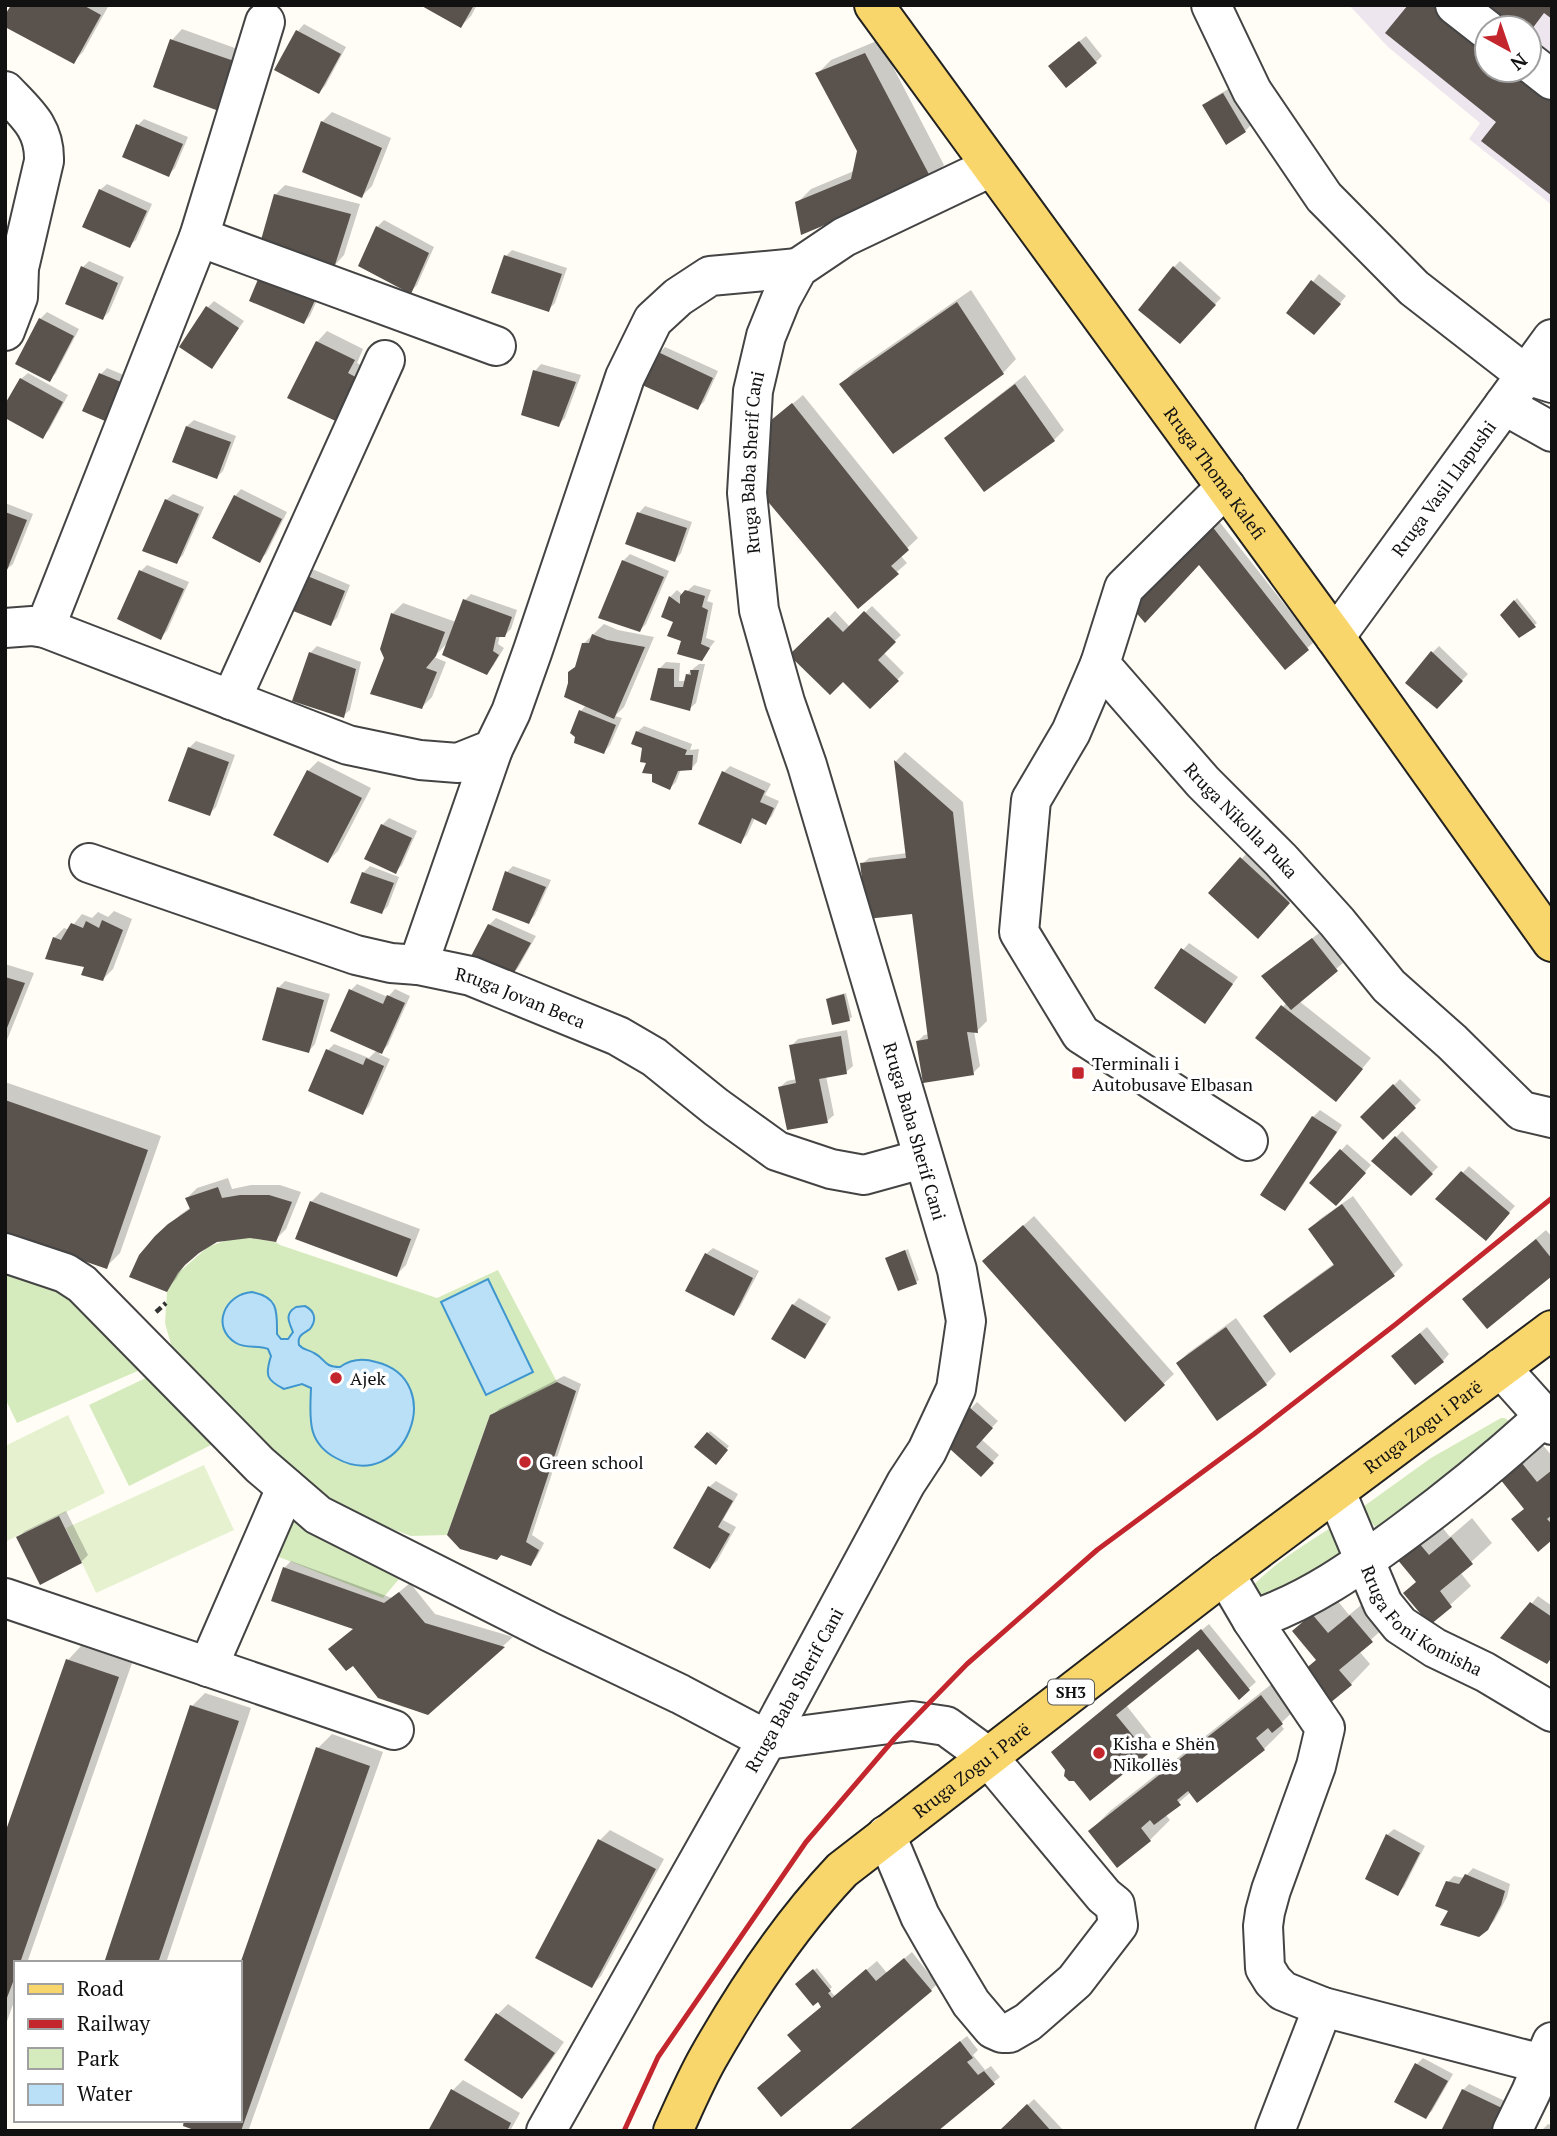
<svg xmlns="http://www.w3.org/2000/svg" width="1557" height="2136" font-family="'PT Serif',serif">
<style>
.industrial{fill:#eee6ef;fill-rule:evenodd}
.green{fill:#d5ebbd}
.pitch{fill:#e6f2cf}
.water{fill:#b9e0f7;stroke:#3f96cf;stroke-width:2}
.shadow{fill:#0003}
.building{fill:#5a524d}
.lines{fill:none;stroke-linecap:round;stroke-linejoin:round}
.minor-casing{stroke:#444;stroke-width:42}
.major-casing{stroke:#222;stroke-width:42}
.path{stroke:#333;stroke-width:4.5;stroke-dasharray:7 3.5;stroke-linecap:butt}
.minor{stroke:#fff;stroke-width:38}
.major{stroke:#f9d66b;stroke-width:38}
.rail{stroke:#c4262e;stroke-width:5}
.poi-dot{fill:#c4262e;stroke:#fff;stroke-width:2.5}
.labels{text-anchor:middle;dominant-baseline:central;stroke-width:7;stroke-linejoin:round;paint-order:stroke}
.shield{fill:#fff;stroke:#585858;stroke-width:2}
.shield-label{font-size:16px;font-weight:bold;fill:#111}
.street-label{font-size:18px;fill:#111;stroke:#fff}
.poi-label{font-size:18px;fill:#111;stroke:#fff;text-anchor:start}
</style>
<rect width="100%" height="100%" fill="#fffdf5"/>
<path class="industrial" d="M1349,5H1552V205L1469,139L1480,123L1388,47ZM1487,28H1529V70H1487Z"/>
<path class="green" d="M250,1238L276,1242L280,1245L437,1298L498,1270L557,1382L490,1415L447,1535L411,1536L321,1502L187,1369L172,1348L165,1323L167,1292L178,1273L208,1247L227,1240Z
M5,1265L76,1290L147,1367L17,1423L5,1398Z
M152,1375L217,1442L129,1486L89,1405Z
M1501,1418H1505L1512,1424L1382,1535L1360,1509L1431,1458Z
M285,1515L404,1573L383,1598L269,1553Z
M1336,1524L1357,1552L1260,1601L1253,1586C1276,1561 1308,1543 1336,1524Z"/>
<path class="pitch" d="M68,1415L105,1493L5,1542V1446Z
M204,1465L234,1530L96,1593L66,1528Z"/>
<path class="water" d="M488,1279L533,1372L486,1395L441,1302Z
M252,1292C279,1297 277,1312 277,1334L281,1339H288L293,1332C289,1322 284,1314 296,1307L305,1306C315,1311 317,1320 310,1329C303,1334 297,1335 299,1345C304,1351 308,1349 314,1353C326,1359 323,1367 340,1367C351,1359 363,1358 376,1362C450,1380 404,1496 336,1458C306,1442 310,1417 311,1388L302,1384L284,1389C266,1380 265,1375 271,1356L268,1349C258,1345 246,1349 236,1343C210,1327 225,1294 252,1292Z"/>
<path class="shadow" d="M13,5H109L83,52L73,62Z
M423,5H477L471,16L461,26Z
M304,24L346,47L325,86L319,92L276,69L298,31Z
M182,29L246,52L219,109L155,86L172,40Z
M1086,36L1102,56L1096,62L1057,60Z
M879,40L944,165L931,178L797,203L811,189L854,171L859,151L818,73L831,60Z
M1230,88L1251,125L1245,131L1204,106L1211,99Z
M332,112L391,138L372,186L362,196L322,122Z
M144,119L188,137L175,168L168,175L138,125Z
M107,184L152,204L136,240L129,246L100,190Z
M285,185L360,204L344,255L334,266L275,195Z
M384,220L434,247L417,285L410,292L361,265L377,227Z
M512,250L567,268L555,303L548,310L506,256Z
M89,261L124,277L109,312L103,318L83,267Z
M1180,261L1221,298L1180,342L1174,267Z
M263,273L322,289L310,316L304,322Z
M1319,274L1346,296L1321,326L1288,313Z
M971,290L1016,359L1003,373L841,385L854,371Z
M214,301L244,321L211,367L208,307Z
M47,312L79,329L56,373L49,380L17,363L40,319Z
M327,331L363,349L357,363L374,372L354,413L317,342Z
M665,347L718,371L704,402L697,408L659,353Z
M541,364L581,375L565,418L558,425L535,371Z
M107,368L126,376L111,412L105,419L101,374Z
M28,373L68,395L49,430L42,437L21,379Z
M1025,375L1064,430L1054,440L947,438L957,428Z
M803,395L918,538L900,555L907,563L858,606L772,421Z
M194,420L236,436L223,471L217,477L187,426Z
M241,489L287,512L266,554L259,560L235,496Z
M173,494L204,507L183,555L176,562L166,500Z
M5,503L33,514L13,564L6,570Z
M645,506L692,522L681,553L675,560L639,513Z
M1211,511L1314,642L1285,668L1199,562Z
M630,554L669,571L646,624L640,630L623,561Z
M147,565L189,582L167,631L160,638L141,571Z
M305,566L350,585L337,618L330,624L285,606Z
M694,585L711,590L707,601L713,603L706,638L715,641L701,659L683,640L675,621L663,616L670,597L677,590L683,595Z
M471,594L517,610L511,629L505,635H500L498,644L504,648L493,666L487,673L450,640L434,657L446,662L432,697L422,707L386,658L382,649L393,613L403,603L456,622L465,600Z
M1517,598L1537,623L1520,636L1502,615Z
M872,606L901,635L883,652L904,673L870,707L843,680L792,655L835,611L850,627Z
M604,624L618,630L654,637L624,707L615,716L622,718L610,745L604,752L572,732L581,711L586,705L578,664L583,644Z
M317,646L361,662L350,710L343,716L310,653Z
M1439,646L1468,674L1437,707L1432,653Z
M666,662L680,663L679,681H686L687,675L694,668L699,664H705L696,703L689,709L660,668Z
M644,726L692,744L690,750L699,749L697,762L691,769H681L676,782L670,788L654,773L648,762L637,732Z
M196,741L235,755L216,807L209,814L189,748Z
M905,752L963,802L987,1021L977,1031H974L980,1066L973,1073L918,1041L924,1035L930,1034L914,909L862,864L869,858L907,853L896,761Z
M318,761L371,788L338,851L328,861L308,771Z
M730,766L771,784L765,795L779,801L772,816L766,823L755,818L747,835L741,841L724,772Z
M389,818L417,831L402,865L395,872L382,825Z
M1248,852L1295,896L1264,930L1210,893Z
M370,866L399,877L388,906L382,912L363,873Z
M513,866L551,880L535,915L529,922L507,872Z
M114,911L132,919L113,969L103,979L54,938L64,928L69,930L82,914L92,918L98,912L108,917Z
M496,918L536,936L518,968L512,974L489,925Z
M1319,933L1343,963L1299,1001L1371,1058L1336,1100L1257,1037L1287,1002L1264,976Z
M1189,943L1238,977L1205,1021L1183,950Z
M5,964L34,973L5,1045Z
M285,981L330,994L315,1044L309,1051L279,987Z
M357,984L388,997L395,989L410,996L388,1045L379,1054L390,1059L369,1106L363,1113L328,1050L334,1044L369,1058L377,1050L351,990Z
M846,993L852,1017L849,1019L828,999L830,997Z
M847,1030L853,1066L846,1072L826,1076L834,1115L827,1121L780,1087L787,1081L797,1079L791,1046L798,1039Z
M1400,1079L1421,1100L1383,1138L1362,1117Z
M5,1082L161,1136L120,1253L106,1267L5,1232Z
M1320,1110L1342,1125L1291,1203L1284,1209L1262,1195L1313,1117Z
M1402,1131L1438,1167L1411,1194L1373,1161Z
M1347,1144L1371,1165L1343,1198L1312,1182Z
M1469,1166L1515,1206L1492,1232L1438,1199Z
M228,1178L232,1189L251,1185H280L301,1192L286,1229L275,1240L250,1237L217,1240L187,1261L176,1279L166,1290L157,1237L180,1215L191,1207L187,1198L197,1188Z
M321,1192L420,1229L406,1265L396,1275L311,1202Z
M1353,1196L1403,1265L1393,1275L1266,1316L1276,1306L1335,1263L1310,1229L1320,1219Z
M1034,1216L1174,1374L1125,1420L994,1252Z
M1546,1230L1552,1237V1274L1465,1299Z
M713,1248L759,1271L740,1307L734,1314L706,1254Z
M908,1249L919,1280L916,1282L887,1258Z
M799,1298L831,1317L811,1350L804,1357L793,1305Z
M1236,1318L1276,1374L1266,1384L1178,1363L1188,1353Z
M1427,1327L1449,1354L1443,1361L1400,1350Z
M564,1376L581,1384L532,1535L544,1543L537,1557L531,1564L492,1416L499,1409Z
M977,1402L998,1421L981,1439L999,1455L981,1475L942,1440Z
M710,1431L729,1446L716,1462L697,1447Z
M1542,1444L1552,1456V1538L1502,1480Z
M716,1481L738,1494L723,1520L736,1527L717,1561L710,1567L709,1487Z
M66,1511L88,1555L81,1562L18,1537L25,1531Z
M1434,1517L1450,1537L1472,1518L1492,1543L1460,1572L1471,1586L1430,1623L1418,1581L1394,1553Z
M291,1561L392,1598L410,1583L435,1614L513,1637L427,1713L353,1664L355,1628L284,1568Z
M1333,1595L1349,1615L1371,1597L1391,1621L1359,1651L1370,1664L1351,1684L1294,1631Z
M1538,1596L1552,1606V1657L1503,1638Z
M1209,1624L1256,1682L1239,1697L1198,1646L1126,1705L1156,1743L1146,1753L1067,1770L1053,1752Z
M81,1646L132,1663L27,1963H16V1996L5,2027V1838L68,1660Z
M1282,1676L1302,1703L1280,1724L1284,1729L1264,1749L1191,1792L1165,1814L1170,1820L1150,1840L1090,1831L1110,1811Z
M205,1693L251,1708L166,1963H106L192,1706Z
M332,1734L383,1752L249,2129L248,2131H202L240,2120V1969L318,1748Z
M1394,1829L1425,1846L1404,1887L1398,1894L1387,1835Z
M610,1830L664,1859L601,1976L591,1986L537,1957L600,1840Z
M1473,1868L1510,1884L1507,1897L1494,1921L1487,1929L1451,1910L1448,1882L1454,1876L1464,1878Z
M912,1952L937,1984L931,1990L803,2051L823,2006L797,1984L817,1968L832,1987L829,1990L835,1996L877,1961L887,1973Z
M508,2004L564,2042L532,2087L522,2097L467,2059L498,2014Z
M967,2036L978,2050L973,2055L985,2070L991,2066L1000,2077L935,2131H848Z
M1423,2058L1453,2074L1432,2111L1425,2117L1417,2064Z
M463,2080L520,2113L510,2131H430L453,2090Z
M1469,2084L1509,2103L1495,2131L1463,2090Z
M1034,2099L1064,2131H1001Z
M1548,2124L1552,2126V2131H1541Z"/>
<path class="building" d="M11,5H83L101,15L74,64L5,27V15Z
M420,5H474L461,28Z
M1408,5H1444L1487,39V70H1526L1552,90V196L1481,141L1496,122L1385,33Z
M1472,5H1552V19L1544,13L1529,33V28H1501Z
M296,30L341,54L319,94L274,70Z
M170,39L237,62L219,111L153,87Z
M1079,41L1097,63L1066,88L1048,66Z
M865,53L932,180L801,235L795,202L851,179L857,151L815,73Z
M1223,93L1246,132L1226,145L1202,105Z
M321,121L382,148L362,198L302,172Z
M136,124L183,144L169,177L122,157Z
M99,189L147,211L130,248L82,227Z
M274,194L351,214L334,268L259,247Z
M376,226L429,253L411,294L358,266Z
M504,255L562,274L549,312L491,293Z
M81,266L118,283L103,320L65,304Z
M1173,266L1216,305L1180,344L1138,310Z
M261,272L317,296L304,324L249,301Z
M1311,280L1341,304L1314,335L1286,313Z
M957,302L1004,374L893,454L839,384Z
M206,306L239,328L212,369L179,347Z
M39,318L74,336L50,382L15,364Z
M316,341L355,360L348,373L365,382L344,425L287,398Z
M658,352L713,378L698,410L642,385Z
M533,370L576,382L559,427L521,415Z
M99,373L121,382L105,421L82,411Z
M20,378L63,402L43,439L5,418V404Z
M1015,384L1055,441L984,492L944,438Z
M792,403L909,550L891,566L899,574L858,609L759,491V430Z
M186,426L231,442L217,479L172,462Z
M234,495L282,519L260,563L212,538Z
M165,499L199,514L177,564L142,551Z
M5,512L27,520L5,575Z
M637,512L687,528L675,562L625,544Z
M1204,516L1309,650L1285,670L1199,565L1145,623L1127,602Z
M622,560L664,577L640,632L598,618Z
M139,570L184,589L161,640L117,619Z
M297,572L345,591L331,626L283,607Z
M685,590L705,596L702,607L708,610L701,644L710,648L702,661L677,654L681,641L667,636L673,622L661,617L669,596L680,604V596Z
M463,599L512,617L505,637H496L493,651L499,655L487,675L442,655Z
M1514,600L1536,627L1519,638L1500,615Z
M864,611L896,642L878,660L899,681L870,709L843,682L830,695L789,655L828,617L843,632Z
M391,613L445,632L436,656L426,668L437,672L422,709L370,694L384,658L380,649Z
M592,634L607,640L645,647L614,719L564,697L568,683V672L575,667L582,643H589Z
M1431,651L1463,681L1437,709L1405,683Z
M309,652L356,669L344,718L292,701Z
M658,668L674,669V687H683L686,674L691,675L690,670H699L690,711L650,700Z
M579,710L616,725L604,754L574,743L575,737L570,733Z
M636,731L687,750L685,755H693L692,770L678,771L670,790L652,782V774L642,773L646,763L640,762L642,748L631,744Z
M188,747L229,762L210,816L168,801Z
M894,760L953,812L978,1033L967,1032L974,1075L923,1083L916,1041L928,1039L912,914L867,919L860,863L906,858Z
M307,770L362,798L328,863L273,835Z
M722,771L765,791L760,802L774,808L766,825L752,818L741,844L698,824Z
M381,824L412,838L396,874L364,859Z
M1240,857L1290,903L1258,939L1208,893Z
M505,871L546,887L529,924L492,910Z
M362,872L394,883L382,914L350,903Z
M102,920L123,930L103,981L81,975L84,967L45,959L53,937L61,940L71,923L83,928L86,921L99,928Z
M488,924L531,943L512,976L469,960Z
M1312,938L1338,971L1291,1010L1261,976Z
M1181,948L1233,984L1205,1024L1154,988Z
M5,977L25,983L5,1033Z
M277,987L324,1000L309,1053L262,1040Z
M349,989L383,1004L387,995L405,1003L382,1054L330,1031Z
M844,994L850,1021L832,1025L826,999Z
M1281,1005L1363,1069L1336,1102L1255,1038Z
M841,1036L847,1074L819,1079L828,1123L787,1130L778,1087L796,1083L789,1045Z
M326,1049L363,1065L366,1058L384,1066L363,1115L308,1091Z
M1393,1084L1416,1108L1383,1140L1360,1117Z
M5,1100L148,1150L107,1269L5,1234Z
M1312,1116L1337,1132L1285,1211L1260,1195Z
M1395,1136L1433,1174L1411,1196L1371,1161Z
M1340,1149L1366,1173L1336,1206L1309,1183Z
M1461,1171L1510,1213L1486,1241L1435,1199Z
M218,1187L222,1198L240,1195H269L292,1202L276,1242L250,1238L217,1242L199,1253L185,1265L178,1273L167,1292L129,1277L139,1255L155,1236L168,1224L190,1209L185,1198Z
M310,1201L411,1239L397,1277L295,1239Z
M1342,1204L1395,1276L1290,1353L1263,1316L1334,1265L1308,1229Z
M1023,1225L1165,1385L1125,1422L982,1261Z
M1536,1239L1552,1259V1276L1487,1329L1462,1299Z
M905,1250L917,1284L898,1291L885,1258Z
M705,1253L753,1278L734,1316L685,1291Z
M792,1304L826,1324L805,1359L771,1339Z
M1226,1327L1267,1385L1217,1421L1176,1363Z
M1420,1333L1444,1362L1415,1385L1391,1356Z
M557,1382L576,1391L526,1542L539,1550L531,1566L501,1555L497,1560L460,1549L447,1535L490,1415Z
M969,1407L993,1428L976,1447L994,1463L981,1477L940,1440Z
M707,1432L728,1450L716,1465L694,1447Z
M1521,1462L1537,1482L1552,1470V1515L1547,1519L1552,1524V1540L1538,1552L1511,1519L1524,1509L1500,1479Z
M708,1486L733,1501L718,1527L730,1534L710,1569L673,1548Z
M59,1516L82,1563L40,1585L16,1537Z
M1413,1536L1429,1555L1451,1537L1473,1564L1440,1591L1452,1607L1430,1625L1403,1593L1416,1582L1392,1553Z
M283,1567L384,1603L399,1592L425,1623L505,1647L428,1715L378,1698L353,1666L346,1671L328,1649L353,1629L271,1601Z
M1530,1602L1552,1617V1657L1547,1664L1500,1638Z
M1312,1614L1328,1633L1350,1615L1373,1642L1339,1670L1352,1685L1330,1703L1303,1671L1316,1660L1292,1631Z
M1201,1629L1250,1690L1239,1700L1198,1649L1116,1715L1148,1754L1090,1801L1074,1781H1069L1064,1776L1065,1770L1051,1752Z
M66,1659L119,1677L20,1963H16V1974L5,2003V1833Z
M1261,1695L1283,1724L1272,1733L1268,1728L1256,1738L1265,1750L1197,1803L1188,1791L1177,1800L1181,1805L1170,1813L1154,1825L1150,1820L1141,1828L1151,1841L1117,1868L1088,1831Z
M190,1705L239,1721L158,1963H104Z
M316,1747L370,1766L241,2131H197L183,2126L184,2120H240V1964Z
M1386,1834L1420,1853L1398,1896L1365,1879Z
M598,1839L656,1869L592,1988L535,1958Z
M1465,1874L1505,1891L1501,1905L1488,1930L1479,1937L1440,1925L1448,1911L1435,1906L1446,1881L1459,1884Z
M904,1958L932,1991L781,2117L757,2088L801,2051L787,2035L821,2007L818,2002L813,2006L795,1984L813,1969L831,1991L828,1993L832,1998L866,1969L876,1981Z
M496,2013L555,2053L522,2099L464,2060Z
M960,2041L973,2058L967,2062L978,2075L984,2071L995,2084L938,2131H848Z
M1415,2063L1448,2081L1426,2119L1394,2102Z
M451,2089L511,2123L507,2131H428Z
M1462,2089L1504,2109L1493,2131H1441Z
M1027,2104L1051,2131H999Z"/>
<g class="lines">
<defs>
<g id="minor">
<path d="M1211,5L1252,91L1324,197L1414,288L1526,375L1552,383"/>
<path d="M1455,5L1487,30"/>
<path d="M1529,62L1552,80"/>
<path d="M5,91C27,114 45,128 44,161L19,268L18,297L5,331"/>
<path d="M199,237L496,346"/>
<path d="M1504,405L1552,432"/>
<path id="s1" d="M1226,487L1124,588L1100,664L1203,782L1281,860L1337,922L1389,986L1452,1042L1522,1111L1552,1118"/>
<path d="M5,628L32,626L45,628L348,745L420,760L458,763L493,749L511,712L533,650L625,377L653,320L678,297L710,276L798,268"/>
<path d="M45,628L199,237L265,22"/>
<path id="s2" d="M1335,637L1552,339"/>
<path d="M1100,664L1071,732L1031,800L1019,932L1081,1034L1248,1141"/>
<path d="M231,700L385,360"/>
<path id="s3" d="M89,863L356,955L391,963L418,965L471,976L618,1036L654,1057L716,1107L777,1151L831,1169L864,1175L922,1159"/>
<path d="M418,965L493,749"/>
<path d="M5,1253L65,1273L82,1284L260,1465L318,1515L550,1632L680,1694L767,1740L912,1721L946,1726L987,1756L1104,1896L1115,1905L1118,1925L1075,1981L1028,2022L1009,2033H1002L993,2029L971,2003L940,1951L920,1916L886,1835"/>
<path d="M1501,1368L1552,1425"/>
<path id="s4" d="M1336,1492L1383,1604L1400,1625L1435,1648L1485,1672L1552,1712"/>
<path d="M1225,1574L1252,1620L1325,1728L1316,1766L1271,1890L1265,1912L1263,1926L1265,1968L1273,1981L1283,1991L1323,2007L1542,2064"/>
<path d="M5,1598L394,1730"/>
<path d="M1252,1620C1308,1602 1357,1567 1404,1532C1453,1496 1499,1458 1544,1417"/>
<path d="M208,1667L286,1488"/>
<path id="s5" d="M546,2131L772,1731L906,1483L927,1451L956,1389L966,1321L957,1270L807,765L785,702L759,610L747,493L753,391L766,336L781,299L798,268L844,237L991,167"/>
<path d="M1275,2131L1323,2007"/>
<path d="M1512,2131L1531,2092L1552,2042"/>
</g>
<g id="major">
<path id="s6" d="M874,5L1335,637L1552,942"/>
<path id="s7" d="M673,2131C684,2107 695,2081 708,2058C746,1991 789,1926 842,1870L1225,1574L1552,1330"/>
</g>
</defs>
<use href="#minor" class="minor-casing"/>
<use href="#major" class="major-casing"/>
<path class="path" d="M156,1312L166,1303"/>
<use href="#minor" class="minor"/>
<use href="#major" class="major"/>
<path class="rail" d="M624,2131L658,2057L806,1842L895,1738L967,1664L1097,1550L1254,1434L1396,1324L1552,1198"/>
</g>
<g class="poi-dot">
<rect x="1071" y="1066" width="14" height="14" rx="3.5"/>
<circle cx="336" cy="1378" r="7"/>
<circle cx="525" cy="1462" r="7"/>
<circle cx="1099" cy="1753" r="7"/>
</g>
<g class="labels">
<rect class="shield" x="1048" y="1679.5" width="46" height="25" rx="5"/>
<g class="shield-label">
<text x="1071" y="1692">SH3</text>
</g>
<g class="street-label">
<text stroke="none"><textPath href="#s5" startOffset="1806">Rruga Baba Sherif Cani</textPath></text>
<text stroke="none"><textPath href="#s6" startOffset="579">Rruga Thoma Kalefi</textPath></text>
<text stroke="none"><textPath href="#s2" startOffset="184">Rruga Vasil Llapushi</textPath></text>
<text stroke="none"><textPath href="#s1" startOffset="434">Rruga Nikolla Puka</textPath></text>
<text stroke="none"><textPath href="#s3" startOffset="453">Rruga Jovan Beca</textPath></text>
<text transform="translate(915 1131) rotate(74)">Rruga Baba Sherif Cani</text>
<text stroke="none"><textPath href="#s7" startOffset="1043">Rruga Zogu i Parë</textPath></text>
<text stroke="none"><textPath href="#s4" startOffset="161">Rruga Foni Komisha</textPath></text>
<text stroke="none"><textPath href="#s5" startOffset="506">Rruga Baba Sherif Cani</textPath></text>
<text stroke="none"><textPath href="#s7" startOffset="476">Rruga Zogu i Parë</textPath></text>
</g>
<g class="poi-label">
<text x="1092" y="1063">Terminali i<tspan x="1092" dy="21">Autobusave Elbasan</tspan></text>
<text x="350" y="1378">Ajek</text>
<text x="539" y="1462">Green school</text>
<text x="1113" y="1743">Kisha e Shën<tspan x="1113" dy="21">Nikollës</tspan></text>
</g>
</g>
<rect width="1557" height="2136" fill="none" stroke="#111111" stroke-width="14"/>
<rect x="14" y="1961" width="228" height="161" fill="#ffffff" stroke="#a0a0a0" stroke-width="2"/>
<rect x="28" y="1984" width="35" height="10" fill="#f9d66b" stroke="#a0a0a0" stroke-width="2"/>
<text x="77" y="1996" font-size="21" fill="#111111">Road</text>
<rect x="28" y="2019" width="35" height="10" fill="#c4262e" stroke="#a0a0a0" stroke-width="2"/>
<text x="77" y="2031" font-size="21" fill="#111111">Railway</text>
<rect x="28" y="2048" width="35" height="21" fill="#d5ebbd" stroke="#a0a0a0" stroke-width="2"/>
<text x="77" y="2066" font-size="21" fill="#111111">Park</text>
<rect x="28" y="2084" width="35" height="21" fill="#b9e0f7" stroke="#a0a0a0" stroke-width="2"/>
<text x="77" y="2101" font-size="21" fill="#111111">Water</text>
<g transform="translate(1508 49) rotate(140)"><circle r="33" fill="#ffffff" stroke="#a0a0a0" stroke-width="2"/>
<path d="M0-5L12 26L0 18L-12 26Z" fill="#c4262e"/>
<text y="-10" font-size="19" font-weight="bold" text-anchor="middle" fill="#111111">N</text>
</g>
</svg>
